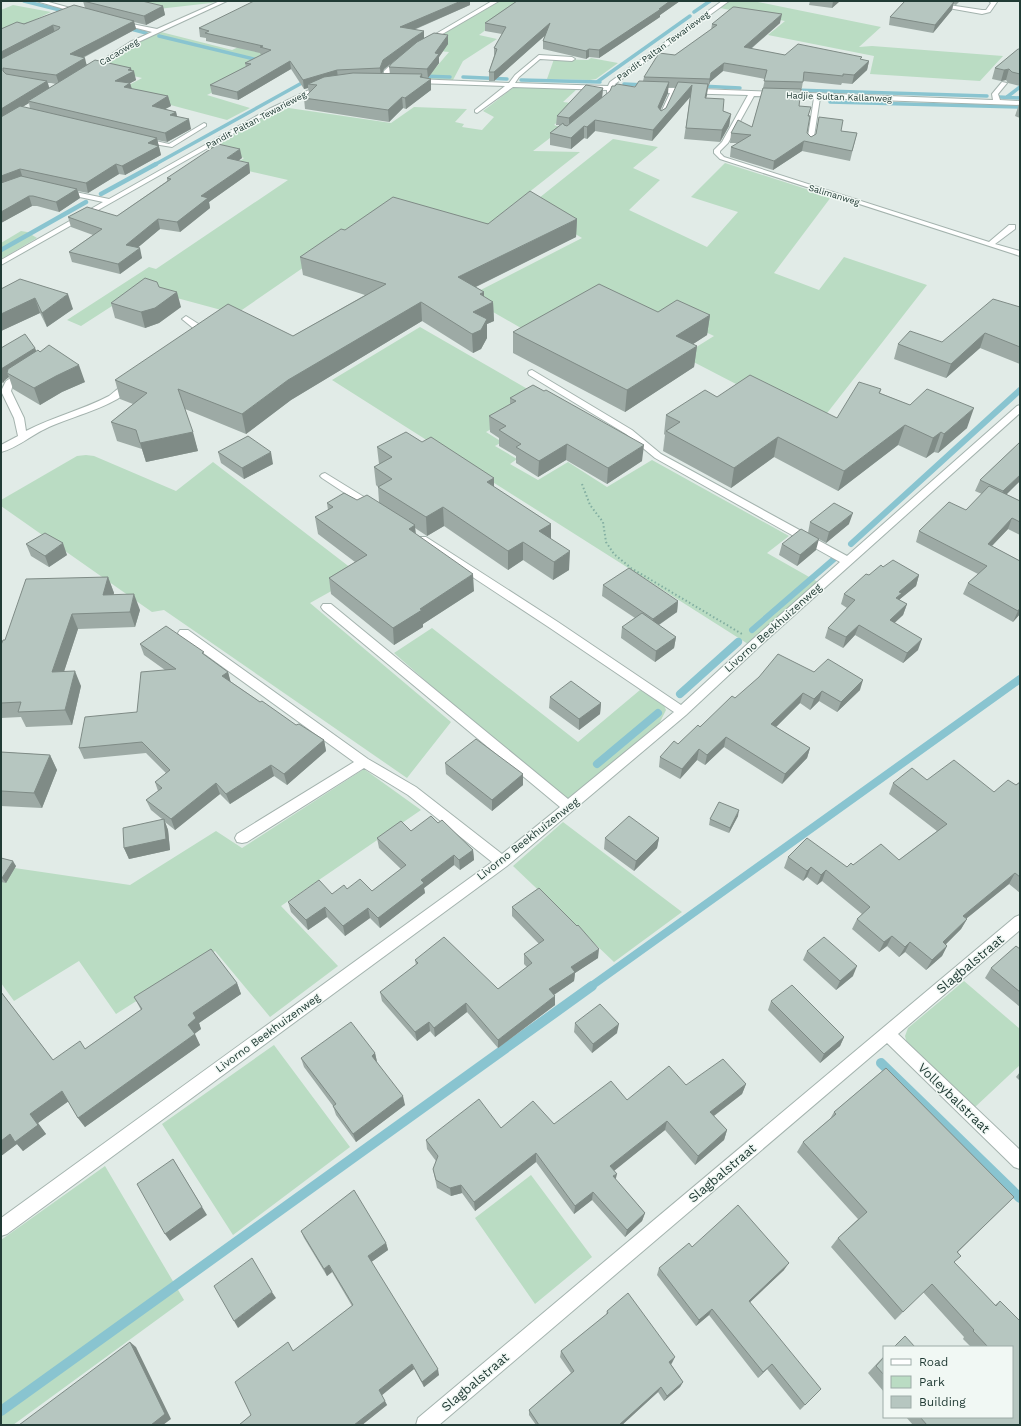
<svg xmlns="http://www.w3.org/2000/svg" width="1021" height="1426" font-family="'Work Sans',sans-serif">
<style>
.green{fill:#badcc3}
.lines{fill:none;stroke-linecap:round;stroke-linejoin:round}
.stream-far4{stroke:#89c4d0;stroke-width:3.5}
.stream-far3{stroke:#89c4d0;stroke-width:4.5}
.stream-far2{stroke:#89c4d0;stroke-width:6}
.stream-far1{stroke:#89c4d0;stroke-width:8}
.stream{stroke:#89c4d0;stroke-width:10}
.minor-casing{stroke:#a4b3ae;stroke-width:2}
.path{stroke:#82aea1;stroke-width:2;stroke-dasharray:1.5 2.5;stroke-linecap:butt}
.minor{fill:#fff;fill-rule:evenodd}
.wall{fill:#9daaa5;fill-rule:evenodd}
.shaded-wall{fill:#7f8b86}
.building{fill:#b6c6c0;stroke:#7f8b86}
.labels{text-anchor:middle;dominant-baseline:central;stroke-width:3;stroke-linejoin:round;paint-order:stroke}
.far-street-label{font-size:9px;fill:#213b35;stroke:#f1f8f4}
.street-label{font-size:11px;fill:#213b35;stroke:#f1f8f4}
.near-street-label{font-size:13px;fill:#213b35;stroke:#f1f8f4}
</style>
<rect width="100%" height="100%" fill="#e1ebe7"/>
<path class="green" d="M127,1H218L211,3L158,9Z
M500,1H515L553,9L503,17L479,35L497,39L463,61L453,80L390,78L388,76L391,70L432,72L449,52L417,49Z
M730,1H753L881,27L859,47L872,46L1003,56L980,81L870,74L874,56L768,35L785,21L720,8Z
M13,5L51,12L1,36V10Z
M161,32L232,50L258,38L276,61L207,95L250,108L227,120L118,91L142,78L97,67L141,40Z
M591,58L618,63L596,79L590,80L547,79L554,59L588,60Z
M520,87L577,89L563,102L595,106L560,120L554,125L563,128L533,151L580,152L476,234L326,252L236,314L140,288L81,326L67,320L149,267L156,269L288,180L231,167L244,158L209,148L282,107L391,123L414,107L467,109L455,122L464,124L462,127L482,130L494,117L483,111L513,88Z
M613,139L658,147L633,168L660,180L629,210L707,247L738,212L691,197L725,163L831,197L774,273L819,290L844,257L927,285L817,426L682,356L714,336L676,318L533,335L467,297L582,238L529,206Z
M21,231L27,232L37,238L1,259V243Z
M420,327L538,395L512,417L486,432L502,442L495,446L517,459L510,464L538,480L568,462L607,487L652,460L789,536L767,553L818,582L748,644L332,380Z
M86,455L94,456L176,491L213,462L360,575L310,603L451,722L407,778L164,610L152,612L1,506V500L77,456Z
M432,628L578,742L640,690L663,703L666,710L659,724L567,800L469,719L394,653Z
M364,769L421,810L281,906L338,966L270,1017L215,951L116,1014L79,961L14,1001L1,983V866L130,885L216,831L242,848Z
M563,822L682,912L614,962L513,866Z
M964,981L1020,1029V1065L974,1108L907,1044L905,1036L908,1028Z
M274,1045L350,1147L233,1235L162,1124Z
M105,1166L184,1300L13,1425H1V1240Z
M531,1175L592,1257L535,1304L475,1218Z"/>
<g class="lines">
<path class="stream-far4" d="M24,1L68,12
M694,12L710,1
M127,28L146,33
M159,36L262,61
M420,76L450,77
M463,77L507,79
M521,80L600,82
M597,82L690,16
M624,84L646,85
M700,86L740,88
M793,90L987,96
M999,97L1020,98
M1007,97L1020,87
M830,102L1020,107
M154,165L309,79"/>
<path class="stream-far3" d="M101,194L156,164
M1,250L86,202"/>
<path class="stream-far2" d="M851,544L1020,390
M752,630L834,559
M737,643L739,641"/>
<path class="stream-far1" d="M680,694L738,642
M597,764L658,713
M590,987L1020,679"/>
<path class="stream" d="M881,1063L1020,1198
M1,1411L592,986"/>
<defs>
<path id="minor" d="M36,1H45L85,12L82,14Z
M220,1H227L134,44L92,71L87,70L130,42L152,32L117,23V21L157,29Z
M492,1H499L427,43L422,42Z
M722,1H729L615,84L614,87L629,88V90H614L612,94L610,95L607,93V90L513,87L477,113L475,112V110L505,86L416,83L413,81L416,79L509,83L515,75L539,55L572,57L575,59L572,61L540,59L519,77L515,83L608,86L610,82Z
M909,1H922L982,10H986L991,3L989,1L997,2L990,12L982,14Z
M399,57L404,58L390,72L387,81H383L384,71Z
M1002,82L1007,83L998,94L1000,100L1020,101V105L820,98L813,143L810,145L807,143L814,98L754,96L728,143L720,151V153L724,157L989,242L1009,225H1015V229L995,244L1020,251V256L720,159L714,153V150L722,142L748,95L676,93L664,119L661,121L658,119L670,93L652,92L649,90L652,88H674L993,100L992,94Z
M324,83L327,85L326,86L273,111L1,265V260L103,202L61,193V189L109,199L269,109Z
M204,123L206,124V126L172,147L142,142L139,140L142,138L169,144Z
M186,316L200,325L204,334L199,341H193L192,339L196,334L193,328L182,319Z
M24,370L28,373L13,384L11,391L24,418L26,431C53,417 82,410 109,396C116,391 126,380 135,382L136,384C117,407 71,416 45,429C30,436 17,448 1,452V445L18,436L14,418L1,391L6,381Z
M532,370L632,430L661,454L847,556L1017,406L1020,405V413L761,645L686,715L507,866L7,1234L1,1236V1218L492,862L408,795L364,768L247,842L242,843L237,842L235,838L237,834L354,762L180,636L178,633L180,630H188L368,759L416,787L502,854L560,807L323,610L321,607L323,604H331L568,799L674,712L550,628L418,541L417,539L418,537H426L558,622L681,705L753,639L840,562L655,458L626,434L529,375L528,373L529,371Z
M325,473L377,505L378,507L377,509H369L322,478L320,476L322,474Z
M1020,915V930L898,1034L1020,1150V1169L1014,1167L887,1043L439,1425H416L418,1418L1015,917Z"/>
</defs>
<use href="#minor" class="minor-casing"/>
<path class="path" d="M582,484L590,505L603,522L606,542L614,554L631,568L742,634"/>
<use href="#minor" class="minor"/>
</g>
<path class="wall" d="M83,1L163,6L165,15L146,25L134,22L136,29L83,58L87,65L131,71L136,80L130,83L132,89L168,96L171,106L165,109L176,112L177,116L191,129L167,142L157,140L161,155L125,175L119,174L88,193L78,191L80,198L59,212L37,206H32L1,223V29L85,8ZM48,83H51L56,84L49,88ZM29,103L30,109L22,107Z
M517,1H680L660,15V17L599,58L589,57L586,59L543,49V41L545,35L494,81H489V72L494,56V48L502,34L485,31V23Z
M810,1H840L832,8L809,5Z
M905,1H960L956,5L953,4L952,10L933,33L889,25L890,17Z
M470,5L414,30L424,38L448,35V44L439,57V63L428,78H425L431,79V90L406,109L403,108L389,122L305,109L304,98L309,93L308,88L304,89L291,69L238,100L212,94L210,85L246,67L245,63L261,55L260,53L206,41V38L200,37L199,28ZM396,60L389,67L390,74L382,73L384,69Z
M780,23L751,49L785,55L861,60L869,61L867,70L852,84L842,83L841,85L803,81L799,106L810,116L807,133L811,137L816,134L819,117L841,131L857,133L850,161L802,151L773,170L730,157L731,147L738,143H730L731,133L752,127L763,88L765,79L723,71L710,82L708,88L706,98L723,111L731,114L729,126L720,142L684,139L690,97L652,141L595,131L587,139L584,138L571,149L550,145V133L560,125H556L557,116L603,88L602,97L635,87L643,81L644,77L711,30L712,24ZM668,87H676L666,108L661,111L660,110L668,93Z
M1020,49V86L1008,83L1006,80L1001,81L992,79L995,68Z
M1019,104H1020V118L1015,116Z
M242,158L238,161L249,163L250,173L209,202L210,208L180,232L160,229L137,248L142,258L120,274L72,262L69,252L93,235L71,227L68,217L117,216L167,181V178Z
M577,219L576,237L476,287L484,292V297L493,302L494,321L487,324V338L481,349L473,353L422,321L291,400L246,434L185,409L198,451L146,462L142,449L117,441L111,422L133,404L120,399L115,380L293,336L365,295L303,275L300,257L345,230Z
M159,287L181,307L159,323L145,328L115,318L111,303Z
M1,289L73,309L47,327L40,313L1,331Z
M1020,307V364L980,348L946,378L894,359L898,344L942,342Z
M658,312L710,315L707,335L693,344L697,346L694,367L625,412L513,353V332Z
M1,348H35L36,351L40,352L85,382L62,392L40,405L13,389L9,377L5,380L3,383L1,382Z
M881,389L880,393L967,428L938,453L934,452L926,458L898,445L838,491L774,457L731,488L663,451L665,435L664,434L666,415L717,397L837,418Z
M510,398L642,461L607,484L566,460L538,477L516,463V456L499,446V438L490,432L489,416L510,404Z
M422,442L494,478V487L551,524V539L569,570L553,580L523,560L508,570L444,526L427,536L415,528L416,534L474,591L423,624V627L394,645L331,594L329,578L355,562L318,534L315,517L328,510L327,503L357,500L379,502L378,487L376,485L374,467L379,464L377,447Z
M1020,442V481L1006,494L1020,501V535L1008,529L992,546L1020,561V614L1013,622L963,594L968,583L978,574L916,542L919,531L966,510L982,494L975,491L980,480Z
M218,452L273,464L244,479L221,463Z
M810,522L849,524L826,543L808,533Z
M26,544L67,555L49,567L31,556Z
M782,544L816,550L797,566L779,555Z
M883,567L919,575L916,586L900,599L899,600L907,604L903,615L894,623L918,650L903,663L855,635L843,648L825,638L828,628L847,608L841,604L844,594L869,575Z
M108,577L114,593L113,595L140,610L135,627L78,629L64,671L81,686L72,725L26,727L21,717L1,718V645L5,640Z
M603,585L678,601L677,612L659,625L676,637L674,648L655,662L621,638L622,627L635,618L602,596Z
M140,644L205,655L228,672L230,681L260,702L296,725L324,740L326,751L287,785L274,776L230,804L220,794L175,830L165,822L168,830L170,850L129,859L124,848L162,819L151,810L146,800L158,791L155,782L166,773L146,753L84,759L79,748L137,712L165,670L144,655Z
M814,672L860,690L837,712L819,701L810,710L800,703L776,727L810,748L807,758L782,784L724,747L705,765L697,760L680,779L659,767L660,757L678,744L735,698Z
M550,697L601,703L600,714L579,730L549,708Z
M1,752L50,755L57,770L42,808L1,806Z
M445,763L523,774V785L492,811L446,774Z
M927,780L994,792L1016,785L1020,782V893L1009,884L966,919H967L961,929L946,944L947,946L942,956L926,970L905,952L899,957L887,946L879,952L852,929L857,919L862,914L822,881L817,885L807,877L803,881L784,868L788,857L847,867L853,865L899,860L937,831L889,794L893,783Z
M738,816L729,833L709,825L710,819Z
M438,823L473,850L474,860L460,870L454,865L424,888L425,893L380,928L370,918L345,936L327,917L308,930L291,912L288,902L332,894L347,889L372,891L401,869L379,848L377,838L411,831Z
M605,838H659L657,848L634,871L604,849Z
M1,858L16,866L6,883L1,882Z
M512,907L598,958L575,973L574,981L554,995L555,1005L498,1048L467,1012L435,1037L430,1031L417,1041L382,1001L380,992L416,965L415,960L498,989L527,967L524,964V954L539,944L512,916Z
M1020,949V1007L985,978L991,968Z
M807,951L853,976L836,990L803,960Z
M237,983L241,994L199,1023L201,1029L194,1034L200,1045L85,1127L78,1118L68,1101L38,1123L46,1134L23,1151L17,1144L1,1156V992L53,1060L85,1049L141,1010L134,997Z
M771,1001L844,1037L840,1046L820,1063L768,1010Z
M575,1023L617,1033L592,1053L574,1032Z
M375,1053L377,1062L405,1105L356,1142L336,1115L333,1106L304,1067L301,1058Z
M886,1068L1014,1197L958,1252L961,1256L954,1262L995,1305L1000,1301L1020,1321V1425H913L906,1417H1012V1347H971L963,1339L964,1337L923,1292L895,1320L831,1247L838,1238L858,1219L797,1152L803,1142L830,1119L834,1112Z
M1020,1072V1081L1016,1077Z
M746,1084L742,1094L714,1116L727,1130L724,1140L695,1165L665,1130L614,1170L615,1179L645,1213L642,1221L625,1237L592,1200L574,1214L536,1162L475,1211L462,1193L451,1196L437,1188L433,1169L436,1161L427,1149L426,1140L501,1128L554,1124L627,1100L686,1085Z
M301,1231L386,1243L388,1250L371,1262L439,1375L424,1387L414,1369L381,1395L387,1405L362,1425H239L251,1415L293,1351L352,1306L332,1272L327,1276L304,1238Z
M692,1247L784,1270L750,1302L805,1405L800,1410L767,1369L758,1378L709,1315L696,1326L657,1275L659,1268Z
M607,1311L672,1363L671,1364L683,1382L680,1387L664,1401L658,1392L622,1425H536L529,1415V1410L571,1373L560,1357L561,1351L606,1315Z
M884,1356V1392L868,1373Z"/>
<path class="shaded-wall" d="M461,1H470V5L401,35L400,27Z
M670,1H680L660,15V17L599,58V50Z
M833,1H840L832,8Z
M954,2L952,10L933,33L935,25Z
M163,6L165,15L146,25L144,16Z
M782,14L780,23L742,56L744,47Z
M134,21L136,29L72,63L70,54Z
M550,23L549,32L494,81V72Z
M53,25L55,34L1,62V52Z
M424,31V40L412,47L384,69L381,77L380,68L383,60L412,39Z
M448,35V44L439,57V63L428,78L427,69L435,53Z
M589,49V57L586,59V51Z
M85,58L87,67L59,84L56,75Z
M290,61L291,69L238,100L237,92Z
M869,61L867,70L852,84L854,75Z
M724,63L723,71L710,82L708,88L711,73Z
M131,68L132,72L134,71L136,80L118,90L115,81L128,70Z
M1009,69L1006,80L1001,81L1004,70Z
M337,70L338,78L308,84V88L304,89L303,80Z
M422,74L423,85L431,79V90L406,109L405,98Z
M47,81L50,90L28,101L29,103L1,120V109Z
M669,82L668,93L657,118L658,107Z
M130,83L133,93L124,87Z
M708,84L707,95L703,109L705,98Z
M692,85L691,96L652,141L653,130Z
M603,88L602,98L569,127V118Z
M168,96L171,106L154,115L152,106Z
M402,97L403,108L389,122L388,110Z
M176,112L178,121L170,115Z
M731,114L729,126L720,142L722,130Z
M189,119L191,129L167,142L165,133Z
M595,120V131L587,139V127Z
M584,126V138L571,149V138Z
M157,138L161,155L125,175L122,166L148,143Z
M804,141L802,151L773,170L774,161Z
M240,149L242,158L228,168L227,158Z
M249,163L250,173L209,202L210,208L180,232L177,222L201,196Z
M116,164L119,174L88,193L86,183Z
M20,169L23,179L1,189V176Z
M77,189L80,198L59,212L56,202Z
M29,196L32,206L1,223V212Z
M158,219L160,229L129,255L126,245Z
M577,219L576,237L459,295L458,277Z
M140,248L142,258L120,274L118,264Z
M177,292L181,307L159,323L145,328L141,312Z
M484,292V306L493,302L494,321L487,324V338L481,349L473,353L472,334L473,312L480,294Z
M68,294L73,309L47,327L42,313Z
M35,298L40,313L1,331V314Z
M421,302L422,321L291,400L246,434L242,414L288,380Z
M710,315L707,335L673,357L676,336Z
M985,333L980,348L946,378L951,364Z
M697,346L694,367L625,412L627,390Z
M35,348L39,359L7,373L9,377L5,380L3,383L1,377V369Z
M79,365L85,382L62,392L40,405L34,388L56,376Z
M974,408L967,428L938,453L944,434Z
M905,425L898,445L838,491L844,471Z
M193,432L198,451L146,462L140,443Z
M941,432L934,452L926,458L933,438Z
M778,437L774,457L731,488L734,468Z
M567,444L566,460L538,477L539,461Z
M644,445L642,461L607,484L608,468Z
M271,452L273,464L244,479L242,468Z
M1020,475V481L999,502L1003,491Z
M494,478V497L487,482Z
M443,507L444,526L427,536L426,517Z
M853,513L849,524L826,543L829,532Z
M1012,518L1008,529L983,555L988,544Z
M551,524V542L539,531Z
M415,525L416,542L409,529Z
M819,539L816,550L797,566L800,555Z
M523,542V560L508,570V551Z
M63,543L67,555L49,567L45,556Z
M570,551L569,570L553,580L554,562Z
M473,574L474,591L423,624V627L394,645L393,628L420,609Z
M919,575L916,586L900,599L898,604L892,609L899,592Z
M108,577L114,593L109,611L103,595Z
M134,594L140,610L135,627L130,612Z
M678,601L677,612L651,630L653,619Z
M907,604L903,615L886,631L890,620Z
M1020,608V614L1013,622L1018,611Z
M72,614L78,629L59,687L52,672Z
M859,625L855,635L843,648L846,637Z
M676,637L674,648L655,662L656,651Z
M922,639L918,650L903,663L907,653Z
M75,671L81,686L72,725L65,710Z
M228,672L231,683L222,676Z
M863,680L860,690L837,712L841,702Z
M822,691L819,701L810,710L814,699Z
M803,693L800,703L768,735L771,724Z
M601,703L600,714L579,730V719Z
M726,737L724,747L705,765L707,755Z
M324,740L326,751L287,785L284,774Z
M810,748L807,758L782,784L785,774Z
M699,749L697,760L680,779L682,769Z
M50,755L57,770L42,808L34,793Z
M271,765L274,776L230,804L226,794Z
M523,774V785L492,811V800Z
M216,783L220,794L175,830L171,819Z
M739,810L738,816L729,833L730,828Z
M164,819L168,830L170,850L129,859L124,848Z
M659,838L657,848L634,871L636,861Z
M473,850L474,860L460,870L459,860Z
M454,855V865L424,888L425,893L380,928L378,918L421,880Z
M13,861L16,866L6,883L2,878Z
M811,867L807,877L803,881L807,871Z
M826,870L822,881L817,885L821,875Z
M1015,873L1009,884L957,926L963,916Z
M325,907L327,917L308,930L306,920Z
M368,908L370,918L345,936L343,926Z
M967,919L961,929L938,952L943,942Z
M892,936L887,946L879,952L884,942Z
M910,942L905,952L899,957L905,947Z
M947,946L942,956L926,970L932,960Z
M599,949L598,958L575,973L574,981L549,998V989L571,967Z
M857,966L853,976L836,990L840,981Z
M237,983L241,994L199,1023L201,1029L193,1035L188,1025L193,1013Z
M555,996V1005L498,1048V1040Z
M466,1003L467,1012L435,1037L434,1028Z
M429,1022L430,1031L417,1041L415,1032Z
M619,1024L617,1033L592,1053L593,1044Z
M195,1034L200,1045L85,1127L78,1118Z
M844,1037L840,1046L820,1063L824,1054Z
M375,1053L377,1062L374,1065L372,1056Z
M746,1084L742,1094L707,1121L710,1112Z
M62,1091L69,1101L38,1123L46,1134L23,1151L17,1144L1,1156V1141L30,1114Z
M403,1096L405,1105L356,1142L353,1134Z
M667,1121L665,1130L609,1175L610,1166Z
M727,1130L724,1140L695,1165L698,1156Z
M536,1153V1162L475,1211L474,1202Z
M173,1159L207,1215L170,1241L165,1234Z
M617,1174L615,1182L613,1176Z
M461,1185L462,1193L451,1196L450,1188Z
M593,1192L592,1200L574,1214L575,1206Z
M645,1213L642,1221L625,1237L627,1230Z
M386,1243L388,1250L370,1263L368,1256Z
M789,1263L784,1270L745,1307L749,1301Z
M329,1265L332,1272L327,1276L324,1269Z
M272,1292L276,1298L238,1328L234,1321Z
M712,1309L709,1315L696,1326L699,1320Z
M130,1342L136,1347L171,1419L163,1425H151Z
M675,1357L672,1363L667,1368L669,1362Z
M412,1364L414,1369L381,1396L379,1390Z
M772,1364L758,1378L763,1372Z
M438,1369L439,1375L424,1387L422,1382Z
M683,1382L680,1387L664,1401L667,1396Z
M661,1387L658,1392L622,1425H619Z
M385,1401L387,1405L362,1425H354Z"/>
<path class="building" d="M83,1H142L163,6L144,16Z
M254,1H461L400,27L424,31L412,39L383,60L380,68L337,70L303,80L290,61L237,92L210,85L251,64L245,63L271,50L260,47L263,46L205,33L209,31L199,28Z
M517,1H670L659,9H661L599,50L589,49L586,51L543,41L550,23L494,72H489L497,49L494,48L506,27L485,23Z
M905,1H946L954,2L935,25L890,17Z
M74,5L134,21L70,54L85,58L56,75L3,68V71L6,74L47,81L1,109V59L59,29L60,27L53,25L1,52V29L17,22L24,24Z
M733,7H735L782,14L744,47L785,55L798,44L862,57L860,59L869,61L854,75L843,74V76L804,72L803,82L764,81L767,70L724,63L711,73L710,79L644,77L659,53L675,55L717,25L712,24Z
M434,33L448,35L435,53L439,54L427,69L389,67L391,64L417,42Z
M1018,49H1020V74L1012,72L1009,69L1004,70L995,68Z
M95,60L131,68L128,70L134,71L115,81L130,83L124,87L168,96L152,106L176,112L170,115L189,119L165,133L28,101Z
M353,73L422,74L420,77L431,79L405,98L402,97L388,110L304,98L317,85L308,84L324,77Z
M639,81L669,82L658,107L661,111L666,108L678,82L708,84L705,98L724,99L723,111L731,114L722,130L686,128L692,85L653,130L595,120L587,127L584,126L571,138L550,133L563,123L564,125L567,126L610,91L612,86H615L617,84L635,87Z
M586,85L603,88L602,90L569,118L557,116Z
M763,88L801,89L799,106L811,107L808,116H810L807,133L811,137L816,134L819,117L843,120L841,131L857,133L852,151L804,141L774,161L731,147L751,135L731,133L738,120L752,127Z
M20,106L157,138L148,143L159,146L122,166L116,164L86,183L20,169L1,176V117Z
M218,144L240,149L227,158L249,163L201,196L208,198L177,222L158,219L126,245L140,248L118,264L69,252L102,229L68,217L87,207L117,216L171,179L167,178Z
M21,176L77,189L56,202L33,196H29L1,212V183Z
M530,191L577,219L458,277L484,292L480,294L493,302L473,312L487,319L481,330L472,334L421,302L288,380L242,414L178,389L193,432L140,443L136,430L111,422L147,393L115,380L228,304L293,336L386,284L300,257L341,229L345,230L393,197L488,224Z
M145,278L157,282L159,287L177,292L155,308L141,312L111,303Z
M20,279L68,294L42,313L35,298L1,314V289Z
M599,284L658,312L677,300L710,315L676,336L697,346L627,390L513,332Z
M993,299L1020,307V347L985,333L951,364L898,344L910,331L942,342Z
M25,334L35,348L1,369V348Z
M49,345L79,365L56,376L34,388L7,373L8,369L38,350L40,352Z
M750,375L837,418L859,382L881,389L879,393L910,405L927,389L974,408L944,434L941,432L933,438L905,425L844,471L778,437L734,468L666,431L680,422L666,415L705,390L717,397Z
M533,385L544,391L546,390L644,445L608,468L567,444L539,461L516,447L521,444L499,430L506,426L489,416L516,401L510,398Z
M406,432L422,442L431,437L494,478L487,482L551,524L539,531L570,551L554,562L523,542L508,551L443,507L426,517L378,487L392,479L374,467L392,457L377,447Z
M248,436L271,452L242,468L218,452Z
M1020,442V475L1003,491L980,480Z
M989,486L1020,501V522L1012,518L988,544L1020,561V608L1018,611L968,583L987,566L919,531L949,502L966,510Z
M344,493L357,500L367,495L415,525L409,529L473,574L420,609L422,610L393,628L329,578L367,555L315,517L333,507L327,503Z
M834,503L853,513L829,532L810,522Z
M801,529L819,539L800,555L782,544Z
M45,533L63,543L45,556L26,544Z
M893,560L919,575L899,592L902,593L896,598L907,604L890,620L922,639L907,653L859,625L846,637L828,628L855,600L844,594L866,574L869,575L881,565L883,567Z
M629,568L678,601L653,619L603,585Z
M108,577L103,595L134,594L130,612L72,614L52,672L75,671L65,710L18,712L21,702L1,703V645L3,640H5L26,579Z
M642,613L676,637L656,651L622,627Z
M166,626L204,652L202,653L228,672L222,676L260,702L262,701L296,725L299,724L324,740L284,774L271,765L226,794L216,783L171,819L146,800L162,788L155,782L170,770L142,742L79,748L85,717L137,712L141,672L176,669L140,644Z
M778,654L814,672L828,659L863,680L841,702L822,691L814,699L803,693L771,724L810,748L785,774L726,737L707,755L699,749L682,769L660,757L674,741L678,744L698,725L700,727L732,696L735,698L759,677Z
M571,681L601,703L579,719L550,697Z
M476,739L523,774L492,800L445,763Z
M1,752L50,755L34,793L1,791Z
M954,760L994,792L1008,780L1016,785L1020,782V877L1015,873L963,916L967,919L943,942L947,946L932,960L910,942L905,947L892,936L884,942L857,919L870,907L826,870L821,875L811,867L807,871L788,857L807,838L847,867L851,863L853,865L881,844L899,860L947,824L893,783L912,768L927,780Z
M719,802L739,810L730,828L710,819Z
M431,816L438,823L442,820L473,850L459,860L454,855L421,880L424,883L378,918L368,908L343,926L325,907L306,920L288,902L319,880L332,894L344,885L347,889L360,879L372,891L406,865L377,838L401,821L411,831Z
M629,816L659,838L636,861L605,838Z
M164,819L166,839L124,848L123,828Z
M1,858L13,861L2,878L1,877Z
M539,888L577,926L578,925L599,949L571,967L575,972L549,989L555,996L498,1040L466,1003L434,1028L429,1022L415,1032L380,992L418,963L415,960L444,937L498,989L532,963L524,954L544,940L512,907Z
M824,937L857,966L840,981L807,951Z
M1016,946L1020,949V992L991,968Z
M211,949L237,983L193,1013L196,1018L188,1025L195,1034L78,1118L62,1091L30,1114L38,1125L15,1142L10,1134L1,1141V992L53,1060L80,1041L85,1049L142,1009L134,997Z
M792,985L844,1037L824,1054L771,1001Z
M600,1004L619,1024L593,1044L575,1023Z
M351,1022L375,1053L372,1056L403,1096L353,1134L333,1106L336,1104L301,1058Z
M723,1059L746,1084L710,1112L727,1130L698,1156L667,1121L610,1166L617,1174L613,1176L645,1213L627,1230L593,1192L575,1206L536,1153L474,1202L461,1185L450,1188L436,1180L433,1169L438,1156L426,1140L479,1099L501,1128L533,1101L554,1124L611,1081L627,1100L669,1066L686,1085Z
M886,1068L1014,1197L957,1252L961,1256L954,1262L996,1306L1000,1301L1020,1321V1425H927L920,1417H1012V1347H988L973,1331L974,1330L932,1284L903,1312L838,1238L867,1212L803,1142L836,1114L834,1112Z
M173,1159L202,1207L165,1234L137,1184Z
M354,1190L386,1243L368,1256L438,1369L422,1382L412,1364L379,1390L385,1401L354,1425H239L251,1415L235,1382L288,1342L293,1351L353,1305L329,1265L324,1269L301,1231Z
M738,1205L789,1263L749,1301L821,1389L805,1405L772,1364L763,1372L712,1309L699,1320L659,1268L689,1243L692,1247Z
M252,1258L272,1292L234,1321L214,1286Z
M628,1293L675,1357L669,1362L683,1382L667,1396L661,1387L619,1425H539L529,1410L574,1371L561,1351L608,1313L607,1311Z
M905,1336L915,1347H894Z
M130,1342L165,1414L151,1425H19Z
M884,1357V1375L876,1366Z"/>
<g class="labels">
<g class="far-street-label">
<text transform="translate(663 46) rotate(-36)">Pandit Paltan Tewarieweg</text>
<text transform="translate(119 52) rotate(-31)">Cacaoweg</text>
<text transform="translate(839 97) rotate(2)">Hadjie Sultan Kallanweg</text>
<text transform="translate(256 120) rotate(-28)">Pandit Paltan Tewarieweg</text>
<text transform="translate(834 195) rotate(17)">Salimanweg</text>
</g>
<g class="street-label">
<text transform="translate(773 628) rotate(-42)">Livorno Beekhuizenweg</text>
<text transform="translate(528 839) rotate(-38)">Livorno Beekhuizenweg</text>
<text transform="translate(268 1033) rotate(-36)">Livorno Beekhuizenweg</text>
</g>
<g class="near-street-label">
<text transform="translate(970 964) rotate(-40)">Slagbalstraat</text>
<text transform="translate(954 1098) rotate(44)">Volleybalstraat</text>
<text transform="translate(722 1173) rotate(-40)">Slagbalstraat</text>
<text transform="translate(475 1382) rotate(-40)">Slagbalstraat</text>
</g>
</g>
<rect width="1021" height="1426" fill="none" stroke="#213b35" stroke-width="4"/>
<rect x="883" y="1346" width="130" height="72" fill="#f1f8f4" stroke="#9eaca8"/>
<rect x="891" y="1359" width="20" height="6" fill="#ffffff" stroke="#9eaca8"/>
<text x="919" y="1366" font-size="12" fill="#213b35">Road</text>
<rect x="891" y="1376" width="20" height="12" fill="#badcc3" stroke="#9eaca8"/>
<text x="919" y="1386" font-size="12" fill="#213b35">Park</text>
<rect x="891" y="1396" width="20" height="12" fill="#b6c6c0" stroke="#9eaca8"/>
<text x="919" y="1406" font-size="12" fill="#213b35">Building</text>
</svg>
